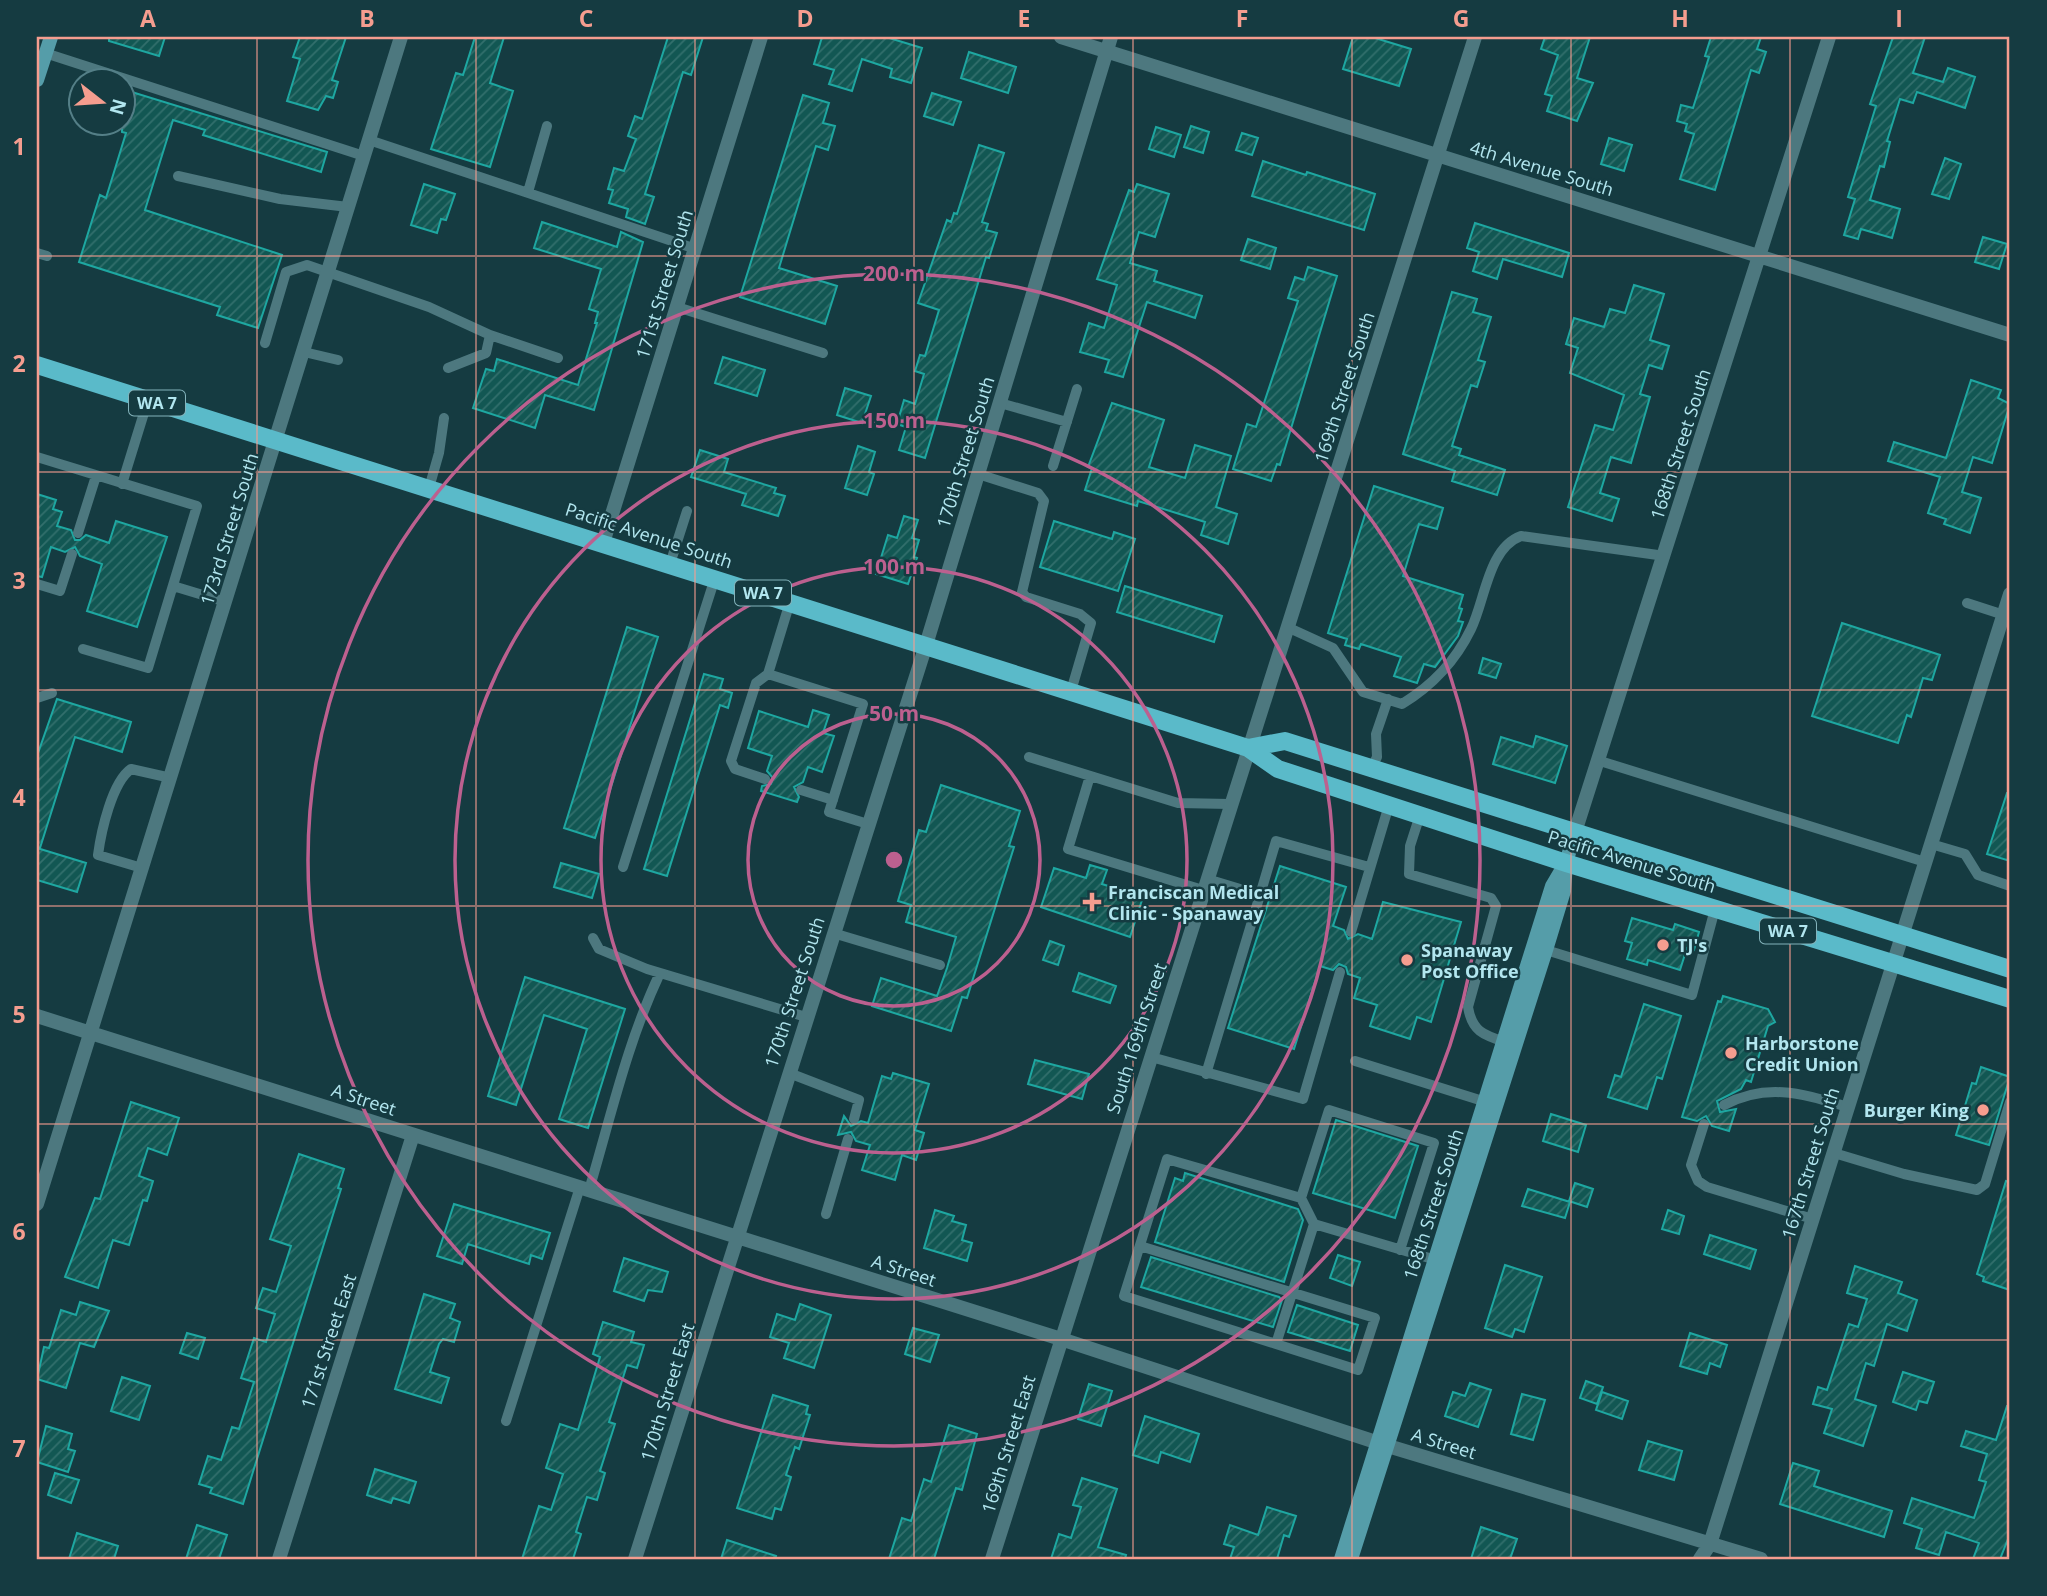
<svg xmlns="http://www.w3.org/2000/svg" width="2047" height="1596" font-family="'Open Sans',sans-serif">
<style>
.building{fill:url(#building-hatch);stroke:#1ea7a1;stroke-width:2}
.lines{fill:none;stroke-linecap:round;stroke-linejoin:round}
.lane{stroke:#4d787f;stroke-width:10}
.street{stroke:#4d787f;stroke-width:14}
.secondary{stroke:#559da9;stroke-width:14}
.primary{stroke:#5abac9;stroke-width:18}
.grid{fill:none;stroke:#f59d8f;stroke-width:2;stroke-opacity:0.55}
.ring{fill:none;stroke:#bc608f;stroke-width:3.5}
.poi-dot{fill:#f59d8f;stroke:#153b41;stroke-width:2.5}
.labels{text-anchor:middle;dominant-baseline:central;stroke-width:5;stroke-linejoin:round;paint-order:stroke}
.shield{fill:#153b41;stroke:#83b3bb;stroke-width:2}
.shield-label{font-size:16px;font-weight:bold;fill:#b2e6ef}
.street-label{font-size:18px;fill:#b2e6ef;stroke:#153b41}
.poi-label{font-size:18px;font-weight:bold;fill:#b2e6ef;stroke:#153b41;text-anchor:start}
.centre{fill:#bc608f;stroke:#153b41;stroke-width:3.5}
.ring-label{font-size:21px;text-anchor:middle;font-weight:bold;fill:#bc608f;stroke:#153b41;stroke-width:5;stroke-linejoin:round;paint-order:stroke}
.neatline{fill:none;stroke:#f59d8f;stroke-width:2.5}
.grid-label{font-size:23px;text-anchor:middle;font-weight:bold;fill:#f59d8f}
</style>
<defs>
<pattern id="building-hatch" width="6" height="6" patternUnits="userSpaceOnUse" patternTransform="scale(1.75)"><rect width="6" height="6" fill="#125753"/><path d="M-1 1l2-2M0 6l6-6M5 7l2-2" fill="none" stroke="#326f6c"/></pattern>
</defs>
<rect width="100%" height="100%" fill="#153b41"/>
<path class="building" d="M109,37H165L159,56L109,41Z
M300,37H346L332,80L338,82L333,98L326,96L318,110L287,101L300,59L293,57Z
M475,37H504L490,83L513,91L490,167L431,149L456,73L463,75Z
M668,37H703L691,75L683,72L645,194L654,197L645,224L626,217L628,209L609,203L613,190L608,189L614,168L624,171L636,139L628,136L635,116L642,119Z
M822,37H886L922,48L911,83L890,77L892,69L862,59L852,91L829,84L834,70L814,64Z
M1353,37H1372L1411,49L1399,86L1343,69Z
M1545,37H1590L1577,78L1593,83L1577,121L1547,111L1552,96L1545,94L1558,55L1541,49Z
M1711,37H1761L1757,49L1766,52L1759,73L1751,70L1715,190L1680,179L1694,134L1685,131L1687,124L1677,121L1681,105L1693,108L1709,57L1705,56Z
M1893,37H1925L1913,73L1943,82L1948,68L1975,77L1965,108L1917,92L1913,103L1900,99L1887,141L1890,142L1884,167L1880,166L1870,200L1900,209L1892,238L1861,229L1858,239L1844,235L1855,199L1848,197L1876,106L1870,104Z
M969,52L1016,67L1008,93L961,78Z
M122,89L327,152L321,172L203,135L205,130L173,120L145,210L282,255L258,328L217,315L220,307L79,262L100,195L106,198L126,133L122,132Z
M932,93L961,102L953,125L924,116Z
M803,95L829,103L823,123L835,126L828,150L816,146L779,268L837,286L825,324L740,297Z
M1191,126L1209,132L1203,153L1184,147Z
M1156,127L1181,135L1174,157L1149,149Z
M1242,133L1258,138L1252,155L1236,150Z
M1609,138L1632,145L1624,171L1601,164Z
M979,145L1004,153L982,222L988,224L986,230L997,233L989,258L986,257L925,458L899,450L906,427L897,424L904,400L915,404L924,374L915,371L920,355L925,356L939,310L918,303L947,220L951,222L954,213L957,214Z
M1945,158L1961,164L1949,199L1932,194Z
M1263,161L1306,175L1307,172L1375,194L1364,230L1252,196Z
M424,184L455,194L446,220L441,219L437,233L411,225Z
M1137,184L1169,194L1155,237L1139,232L1130,263L1157,271L1154,281L1202,296L1195,318L1147,302L1123,377L1105,372L1109,360L1080,352L1089,323L1104,328L1117,285L1097,279L1129,190L1134,192Z
M542,222L617,247L621,232L643,242L594,410L545,395L535,428L473,408L486,369L494,371L497,359L578,385L597,323H595L598,312L589,309L601,269L534,248Z
M1475,223L1569,253L1562,277L1503,259L1497,279L1473,271L1479,252L1467,248Z
M1983,237L2007,244L1999,269L1975,262Z
M1248,239L1276,248L1270,269L1241,260Z
M1308,267L1337,276L1280,465L1277,464L1271,481L1233,469L1247,424L1256,427L1298,301L1288,298L1295,277L1304,280Z
M1634,285L1664,294L1650,340L1669,346L1662,369L1649,365L1640,394L1650,397L1631,463L1611,457L1600,493L1619,499L1612,521L1568,507L1595,425L1613,430L1624,395L1570,373L1578,348L1566,344L1574,318L1604,327L1610,309L1625,313Z
M1452,292L1477,299L1473,312L1491,317L1478,360L1485,362L1477,387L1471,385L1452,446L1461,449L1459,455L1505,470L1497,495L1452,481L1455,471L1403,454Z
M723,357L765,370L757,396L715,383Z
M1971,380L2001,390L1998,398L2010,404L1992,463L1973,457L1962,492L1981,498L1970,533L1944,524L1946,519L1928,513L1940,477L1888,461L1894,442L1946,458Z
M845,388L871,396L862,423L837,415Z
M1112,403L1164,420L1149,467L1185,478L1195,445L1231,456L1216,507L1237,514L1228,544L1201,535L1205,522L1138,501L1137,506L1085,490L1092,468L1088,467Z
M858,446L875,452L869,472L874,474L867,495L845,488Z
M700,450L728,459L724,472L776,488L774,493L785,496L778,516L742,505L746,494L691,477Z
M1374,486L1443,508L1437,529L1419,524L1403,576L1463,595L1459,608L1462,609L1458,621L1463,622L1458,636L1435,667L1424,664L1417,683L1394,676L1401,657L1361,644L1359,649L1345,645L1347,639L1328,633Z
M37,494L56,500L53,509L62,512L57,526L71,530L75,540H80L86,535L109,543L116,521L167,537L137,627L87,611L102,564L80,556L75,547L65,552L51,547L42,577L37,576Z
M904,516L918,520L912,538L919,540L914,557L917,558L908,584L876,574L888,535L897,538Z
M1054,521L1112,539L1114,532L1135,539L1118,591L1040,567Z
M1125,586L1222,616L1214,642L1117,612Z
M1842,623L1940,655L1932,680L1923,678L1911,717L1907,715L1898,743L1812,716Z
M627,627L658,637L595,838L564,828Z
M1483,658L1501,664L1496,678L1479,673Z
M704,674L723,679L720,689L732,693L728,708L720,705L667,876L644,869Z
M57,699L131,722L122,752L75,737L40,848L37,847V756Z
M813,710L829,715L823,733L834,736L822,772L808,767L803,782L794,787L799,797L797,802L761,791L762,786L771,784L773,778L767,771L772,756L748,748L759,711L808,727Z
M1536,736L1567,746L1555,783L1493,764L1501,737L1533,747Z
M941,785L1020,811L1009,846L1014,847L967,998L962,997L951,1031L872,1006L881,978L937,996L947,968L956,937L906,922L911,905L898,901L919,830L926,832Z
M2007,793H2010V861L1987,854Z
M37,848L86,863L77,892L37,880Z
M561,863L599,874L592,898L554,887Z
M1090,865L1107,870L1102,884L1143,897L1130,937L1041,907L1054,868L1086,878Z
M1280,866L1346,887L1333,926L1344,930L1348,939L1358,934L1372,939L1383,902L1461,922L1431,1022L1417,1017L1410,1039L1370,1026L1377,1005L1354,998L1360,978L1348,974L1346,967L1339,964L1333,970L1320,966L1294,1049L1228,1028Z
M1632,918L1673,930L1675,924L1699,932L1694,950L1687,948L1680,970L1648,960L1647,965L1627,959L1632,943L1625,941Z
M1050,941L1064,946L1058,965L1043,960Z
M1079,973L1116,986L1110,1003L1073,991Z
M525,977L625,1009L588,1128L559,1119L587,1029L544,1015L516,1105L488,1096Z
M1723,996L1768,1009L1775,1022L1768,1026L1751,1082L1746,1080L1741,1089L1717,1101L1720,1112L1736,1109L1729,1131L1712,1126L1706,1116L1697,1121L1682,1117L1718,1001L1721,1002Z
M1644,1004L1681,1016L1662,1079L1657,1077L1647,1109L1608,1097L1615,1075L1621,1077Z
M1035,1060L1089,1074L1082,1099L1028,1084Z
M1981,1067L2010,1077L1989,1145L1956,1135L1972,1083L1976,1084Z
M893,1073L929,1084L915,1130L924,1133L916,1160L902,1155L895,1180L862,1170L870,1145L856,1141L851,1132L838,1135L844,1116L851,1126L861,1121L868,1123L882,1076L891,1079Z
M131,1102L179,1118L167,1155L148,1148L139,1176L153,1181L147,1201L143,1200L129,1245L113,1240L98,1288L65,1277L95,1198L100,1199Z
M1551,1114L1586,1125L1578,1152L1543,1141Z
M1336,1120L1418,1146L1395,1218L1313,1193Z
M299,1154L344,1169L338,1188L341,1189L243,1504L210,1493L212,1488L199,1484L208,1456L221,1460L232,1427L239,1429L254,1382L241,1378L254,1338L266,1342L275,1314L256,1308L263,1288L276,1292L291,1246L270,1239Z
M1185,1173L1298,1209L1303,1220L1284,1282L1155,1242L1175,1178L1183,1181Z
M2006,1181L2010,1182V1290L1983,1281L1984,1277L1977,1274Z
M1575,1183L1593,1189L1587,1207L1569,1201Z
M1528,1189L1570,1202L1565,1218L1522,1206Z
M454,1204L550,1233L542,1259L531,1255L529,1264L468,1244L462,1264L437,1256Z
M935,1210L954,1216L952,1221L966,1225L962,1240L972,1243L967,1261L924,1248Z
M1668,1210L1684,1216L1679,1234L1662,1229Z
M1710,1235L1756,1250L1750,1269L1704,1254Z
M1338,1255L1360,1262L1352,1286L1330,1278Z
M1151,1257L1279,1297L1282,1300L1273,1327L1141,1287Z
M624,1258L668,1272L662,1292L648,1290L644,1301L614,1291Z
M1505,1265L1542,1277L1524,1332L1515,1329L1512,1337L1485,1328Z
M1855,1266L1902,1282L1898,1293L1917,1300L1907,1331L1887,1324L1874,1366L1866,1363L1855,1399L1876,1406L1863,1446L1824,1433L1832,1409L1813,1404L1818,1387L1827,1390L1849,1324L1858,1327L1867,1299L1847,1293Z
M424,1294L455,1304L450,1318L460,1322L454,1342L443,1339L439,1344L430,1372L449,1378L441,1403L395,1389Z
M80,1302L109,1311L94,1347L80,1343L66,1388L37,1379L44,1347L49,1348L61,1310L76,1315Z
M800,1304L831,1315L814,1368L784,1358L789,1343L770,1337L777,1314L795,1320Z
M1297,1305L1358,1325L1350,1351L1288,1332Z
M603,1322L634,1332L631,1342L644,1345L637,1368L627,1365L609,1422L615,1424L600,1471L605,1473L597,1500L587,1497L576,1532L581,1534L573,1559H522L539,1506L551,1510L563,1474L546,1468L560,1424L578,1430L600,1357L593,1354Z
M913,1328L939,1335L930,1362L905,1354Z
M187,1333L205,1338L198,1359L180,1353Z
M1690,1333L1727,1345L1720,1367L1710,1363L1707,1374L1680,1366Z
M1903,1372L1934,1382L1927,1403L1919,1401L1916,1410L1893,1402Z
M122,1377L150,1386L139,1420L111,1411Z
M1586,1381L1603,1387L1597,1404L1580,1398Z
M1470,1383L1491,1390L1478,1427L1445,1416L1453,1392L1465,1396Z
M1089,1384L1112,1391L1101,1426L1078,1419Z
M1602,1392L1628,1401L1622,1419L1596,1410Z
M1522,1394L1545,1400L1533,1440L1511,1434Z
M773,1395L808,1406L806,1414L810,1415L799,1449L795,1447L786,1475L791,1477L781,1510L775,1508L772,1519L737,1508Z
M2007,1406H2010V1534L2000,1559H1973L1979,1543L1946,1532L1939,1555L1916,1548L1922,1529L1904,1523L1912,1498L1974,1518L1986,1482L1979,1480L1987,1454L1961,1446L1966,1431L1996,1440Z
M1145,1416L1199,1434L1190,1462L1161,1452L1158,1463L1133,1455Z
M949,1425L977,1434L962,1490L956,1488L934,1559H889L902,1518L911,1521L924,1479L931,1482Z
M46,1426L72,1434L68,1449L75,1451L68,1472L37,1462Z
M1648,1441L1682,1451L1674,1480L1639,1470Z
M1793,1463L1819,1471L1814,1486L1892,1511L1884,1537L1780,1504Z
M375,1469L416,1482L409,1503L393,1498L391,1503L367,1495Z
M55,1473L79,1480L71,1503L48,1495Z
M1082,1478L1117,1489L1098,1547L1126,1555L1125,1559H1051L1059,1534L1071,1538L1081,1507L1073,1505Z
M1267,1507L1296,1516L1289,1537L1284,1535L1277,1559H1230L1234,1547L1224,1544L1230,1525L1258,1535Z
M197,1525L227,1535L219,1559H186Z
M1481,1527L1517,1539L1510,1559H1471Z
M77,1533L118,1546L114,1559H69Z
M727,1540L776,1556L775,1559H721Z"/>
<g class="lines">
<path class="lane" d="M45,53L364,156
M369,140L696,249
M178,176L280,199L348,207
M528,192L547,126
M37,253L47,256
M677,307L823,353
M490,335L558,358
M265,343L286,272L307,265L429,307L490,335L486,353L448,368
M304,352L338,360
M1000,403L1067,422
M37,457L197,506L148,668L83,649
M1053,466L1077,389
M978,474L1038,493L1044,501L1022,592L1026,597L1080,614L1091,623L1071,691
M122,484L148,400
M429,488L439,453L444,418
M78,533L96,476
M670,564L687,511
M37,584L60,591L72,554
M173,586L226,602
M790,602L768,674L863,704L829,812L868,824
M1967,603L2004,615
M1287,627L1333,648L1363,692L1402,704C1433,685 1455,662 1471,629C1485,601 1488,548 1521,536L1665,556
M37,698L52,693
M1029,757L1178,803L1230,804
M1600,761L1925,862
M1372,767L1377,757L1376,734L1388,699
M1090,776L1068,849L1203,890
M765,779L735,769L731,761L756,683L768,674
M801,790L833,800
M1420,815L1410,846L1409,874L1491,898L1496,906L1468,1007C1472,1031 1483,1035 1505,1042
M1931,844L1965,854L1978,875L2010,886
M623,867L715,578
M142,868L98,855C101,832 112,782 131,769L171,778
M1207,879L1260,895L1276,841L1369,867
M1351,932L1389,805
M833,933L940,965
M593,938L599,949L647,969L806,1017
M1546,950L1692,995L1715,909
M1151,1057L1303,1099L1340,972
M1355,1061L1486,1102
M789,1073L859,1100L854,1119
M1206,1074L1260,895
M1724,1105C1768,1082 1803,1094 1848,1107
M1704,1124L1691,1165L1698,1181L1707,1187L1813,1219
M1834,1153L1904,1174L1977,1190L1985,1184L2010,1102
M589,1190C611,1116 627,1043 660,973
M1301,1198L1167,1159L1124,1296L1276,1344L1314,1224L1301,1198L1329,1110L1434,1143L1400,1250
M826,1214L848,1139
M1314,1224L1436,1260
M1140,1246L1375,1318L1358,1370L1276,1344
M506,1421L580,1187"/>
<path class="street" d="M1061,37L2010,335
M603,543L761,37
M1575,832L1829,37
M37,1016L1061,1339L1388,1446L1761,1559
M37,1204L401,37
M279,1559L413,1135
M635,1559L926,645L1111,37
M992,1559L1475,37
M1700,1559L1710,1544L2010,594"/>
<path class="secondary" d="M37,80L51,37
M1341,1559L1552,886L1565,864
M1351,1559L1546,950L1564,891L1566,863L1575,832"/>
<path class="primary" d="M37,365L1248,748L1278,769L1566,863L2010,999
M1248,748L1285,741L2010,969"/>
</g>
<path class="grid" d="M257,37V1559M476,37V1559M695,37V1559M914,37V1559M1133,37V1559M1352,37V1559M1571,37V1559M1790,37V1559M37,256H2010M37,472H2010M37,690H2010M37,906H2010M37,1124H2010M37,1340H2010"/>
<g class="ring">
<circle cx="894" cy="860" r="146"/>
<circle cx="894" cy="860" r="293"/>
<circle cx="894" cy="860" r="439"/>
<circle cx="894" cy="860" r="586"/>
</g>
<g class="poi-dot">
<path d="M1088.5 891.5h7v7h7v7h-7v7h-7v-7h-7v-7h7z"/>
<circle cx="1663" cy="945" r="7"/>
<circle cx="1407" cy="960" r="7"/>
<circle cx="1731" cy="1053" r="7"/>
<circle cx="1983" cy="1110" r="7"/>
</g>
<g class="labels">
<g class="shield">
<rect x="129" y="390.5" width="56" height="25" rx="5"/>
<rect x="735" y="580.5" width="56" height="25" rx="5"/>
<rect x="1760" y="918.5" width="56" height="25" rx="5"/>
</g>
<g class="shield-label">
<text x="157" y="403">WA 7</text>
<text x="763" y="593">WA 7</text>
<text x="1788" y="931">WA 7</text>
</g>
<g class="street-label">
<text transform="translate(1542 168) rotate(17)">4th Avenue South</text>
<text transform="translate(664 284) rotate(-73)">171st Street South</text>
<text transform="translate(1344 387) rotate(-72)">169th Street South</text>
<text transform="translate(1680 444) rotate(-72)">168th Street South</text>
<text transform="translate(965 452) rotate(-73)">170th Street South</text>
<text transform="translate(229 529) rotate(-73)">173rd Street South</text>
<text transform="translate(649 535) rotate(18)">Pacific Avenue South</text>
<text transform="translate(1632 861) rotate(17)">Pacific Avenue South</text>
<text transform="translate(794 992) rotate(-72)">170th Street South</text>
<text transform="translate(1136 1038) rotate(-72)">South 169th Street</text>
<text transform="translate(364 1099) rotate(18)">A Street</text>
<text transform="translate(1810 1163) rotate(-73)">167th Street South</text>
<text transform="translate(1433 1204) rotate(-72)">168th Street South</text>
<text transform="translate(904 1270) rotate(18)">A Street</text>
<text transform="translate(328 1341) rotate(-72)">171st Street East</text>
<text transform="translate(667 1392) rotate(-73)">170th Street East</text>
<text transform="translate(1444 1443) rotate(17)">A Street</text>
<text transform="translate(1008 1444) rotate(-73)">169th Street East</text>
</g>
<g class="poi-label">
<text x="1108" y="892">Franciscan Medical<tspan x="1108" dy="21">Clinic - Spanaway</tspan></text>
<text x="1677" y="945">TJ's</text>
<text x="1421" y="950">Spanaway<tspan x="1421" dy="21">Post Office</tspan></text>
<text x="1745" y="1043">Harborstone<tspan x="1745" dy="21">Credit Union</tspan></text>
<text x="1969" y="1110" text-anchor="end">Burger King</text>
</g>
</g>
<circle cx="894" cy="860" r="10" class="centre"/>
<g class="ring-label">
<text x="894" y="281">200 m</text>
<text x="894" y="428">150 m</text>
<text x="894" y="574">100 m</text>
<text x="894" y="721">50 m</text>
</g>
<rect width="2047" height="1596" fill="none" stroke="#153b41" stroke-width="77"/>
<g transform="translate(102 102) rotate(107)"><circle r="33" fill="#153b41" stroke="#547f87" stroke-width="2"/>
<path d="M0-5L12 26L0 18L-12 26Z" fill="#f59d8f"/>
<text y="-10" font-size="19" font-weight="bold" text-anchor="middle" fill="#b2e6ef">N</text>
</g>
<rect x="38" y="38" width="1970" height="1520" class="neatline"/>
<g class="grid-label">
<text x="148" y="27">A</text>
<text x="367" y="27">B</text>
<text x="586" y="27">C</text>
<text x="805" y="27">D</text>
<text x="1024" y="27">E</text>
<text x="1242" y="27">F</text>
<text x="1461" y="27">G</text>
<text x="1680" y="27">H</text>
<text x="1899" y="27">I</text>
<text x="19" y="155">1</text>
<text x="19" y="372">2</text>
<text x="19" y="589">3</text>
<text x="19" y="806">4</text>
<text x="19" y="1023">5</text>
<text x="19" y="1240">6</text>
<text x="19" y="1457">7</text>
</g>
</svg>
